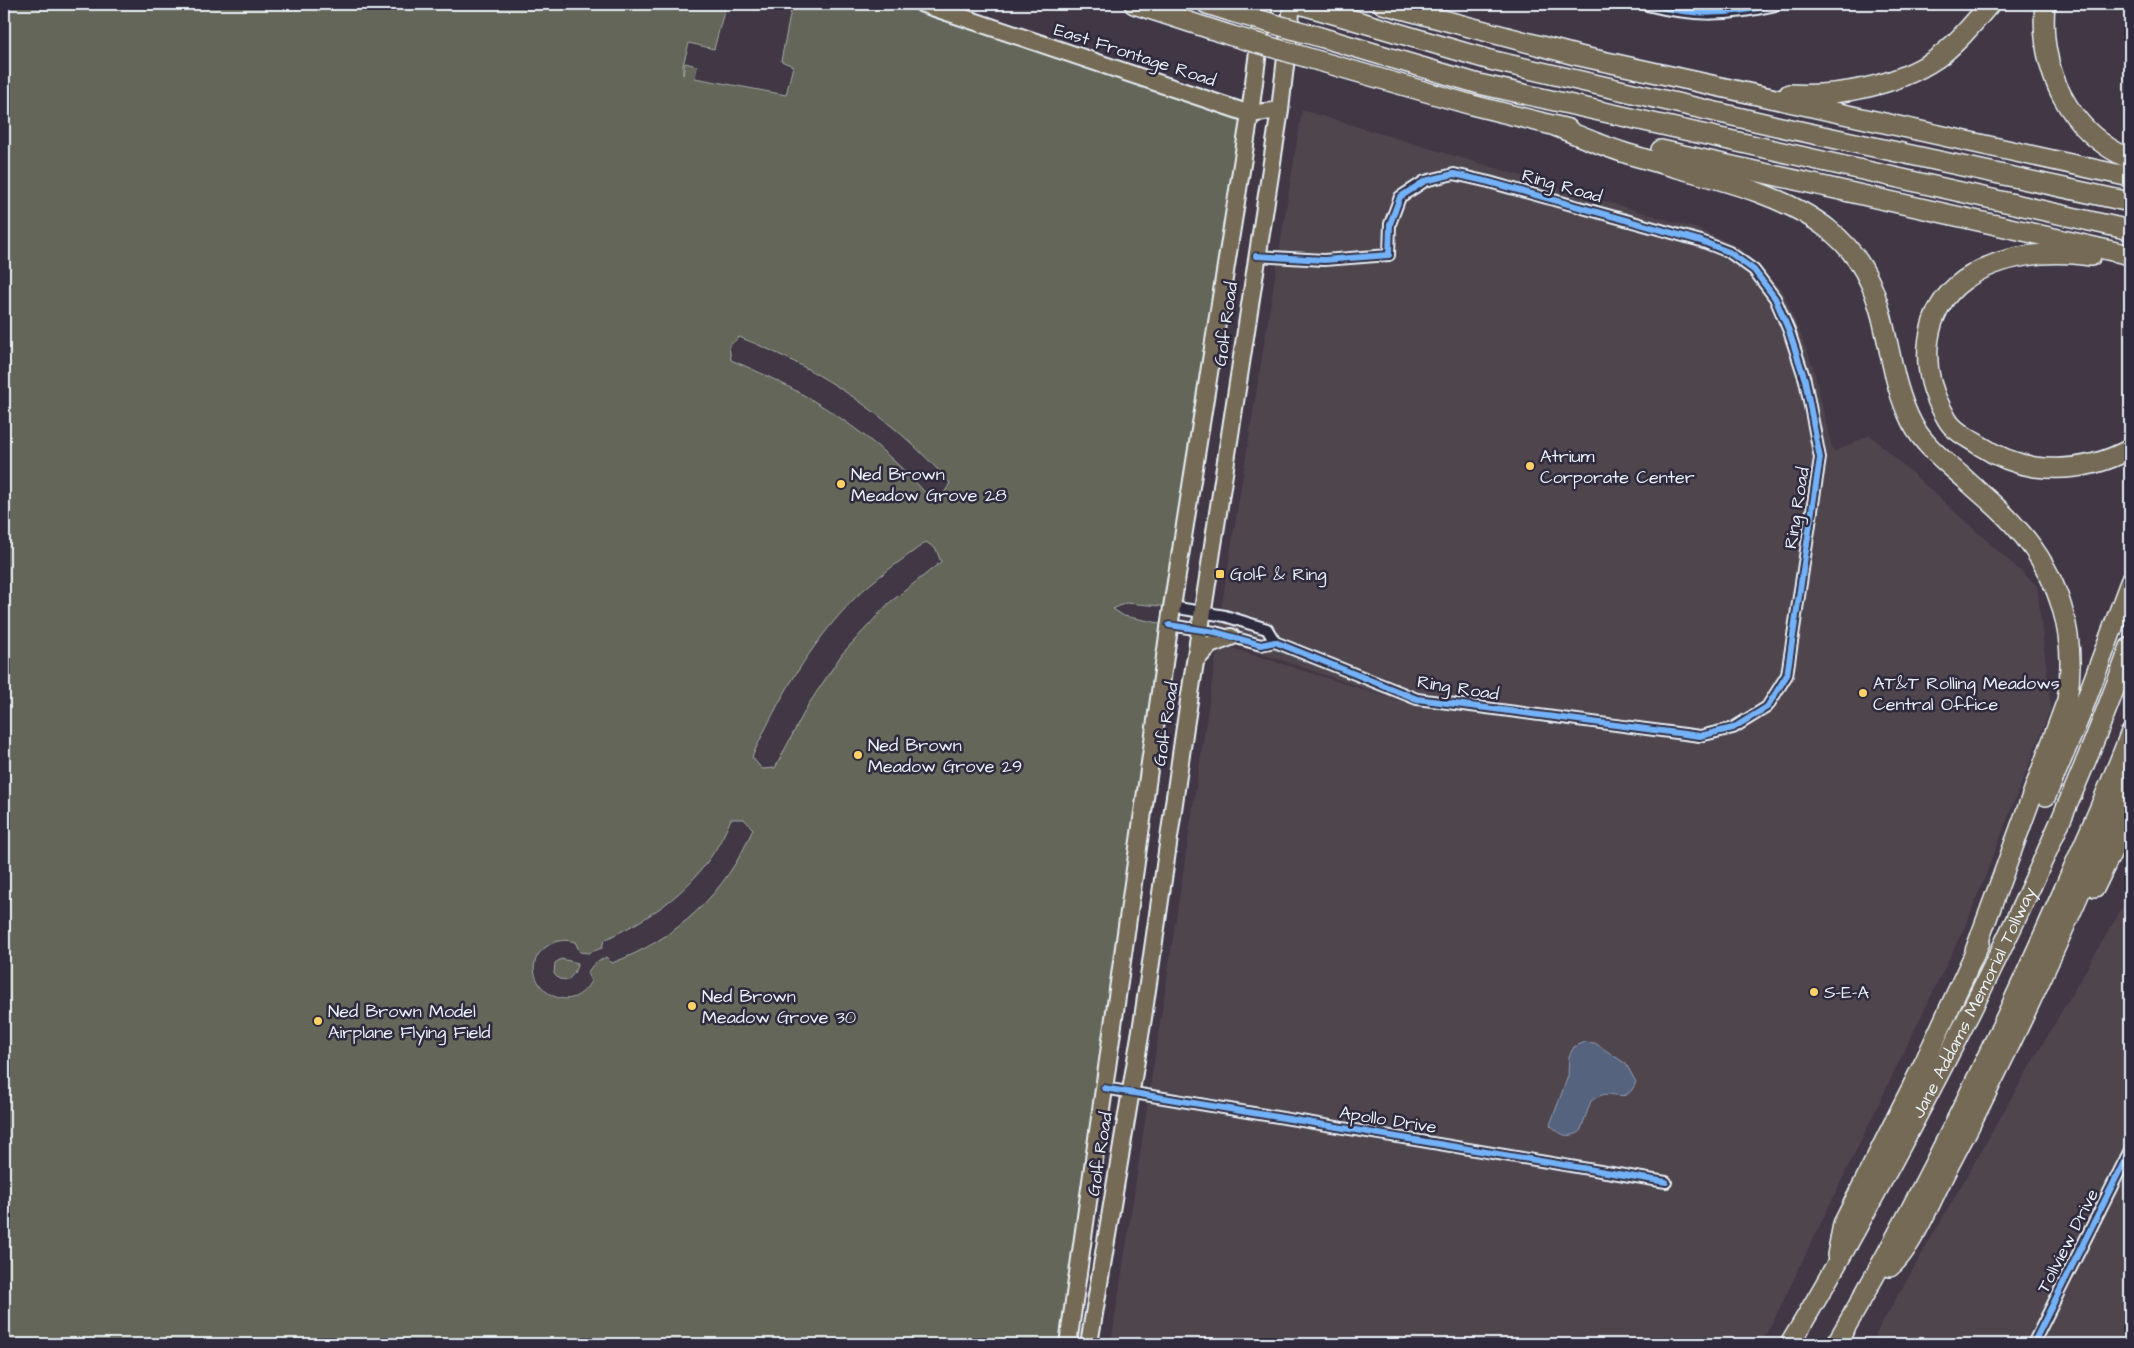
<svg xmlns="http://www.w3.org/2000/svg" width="2134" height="1348" font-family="'Architects Daughter',sans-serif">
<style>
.built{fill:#50444e;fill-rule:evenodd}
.green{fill:#636658;stroke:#a6aca8;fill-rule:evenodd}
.water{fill:#55637e;stroke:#909caf}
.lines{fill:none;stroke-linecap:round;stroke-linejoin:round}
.minor-casing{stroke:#e8f1f8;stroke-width:14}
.tertiary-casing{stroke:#e8f1f8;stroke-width:16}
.primary-casing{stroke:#e8f1f8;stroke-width:20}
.motorway-casing{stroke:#e8f1f8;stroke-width:22}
.minor{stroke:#2f2a3d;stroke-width:10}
.tertiary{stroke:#2f2a3d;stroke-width:12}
.primary{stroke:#756b55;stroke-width:16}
.motorway{stroke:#756b55;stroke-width:19}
.motorway-bridge-casing{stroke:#e8f1f8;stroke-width:22;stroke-linecap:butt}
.motorway-bridge{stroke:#756b55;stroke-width:19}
.cycleway-casing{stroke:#2f2a3d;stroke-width:9}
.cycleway{stroke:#73b2f8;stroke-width:6}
.poi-dot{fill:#ffd166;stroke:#2f2a3d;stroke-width:2}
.labels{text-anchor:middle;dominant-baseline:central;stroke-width:5;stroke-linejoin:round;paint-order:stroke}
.street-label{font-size:18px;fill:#e8f1f8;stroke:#2f2a3d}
.poi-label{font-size:18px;fill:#e8f1f8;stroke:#2f2a3d;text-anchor:start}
</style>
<rect width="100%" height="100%" fill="#413745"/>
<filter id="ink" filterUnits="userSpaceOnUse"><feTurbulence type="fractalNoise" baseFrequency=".02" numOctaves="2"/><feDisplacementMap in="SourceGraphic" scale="10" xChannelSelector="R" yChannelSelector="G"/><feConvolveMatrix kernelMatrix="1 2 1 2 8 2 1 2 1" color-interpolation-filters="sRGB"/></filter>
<g filter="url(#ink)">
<path class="built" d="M1302,110L1698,229L1738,247L1783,291L1813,366L1833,452L1870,435L2037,586L2051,708L1968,920L1770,1328L1758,1344H1111L1218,643L1221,610ZM1230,643L1399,700V701L1220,644Z
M2130,894V1344H1870L2031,1064Z"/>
<path class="green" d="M4,4H726L714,49L689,43L683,65V75L685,63L697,66L695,78L786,95L793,66L781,61L792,5L787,4H921L1250,114L1172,607L1126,603L1113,609L1124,616L1169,625L1067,1344H4ZM739,337C821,369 892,417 950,483L943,495L931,499C874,434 811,393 731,360L729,346ZM926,542L936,549L941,562L889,603L842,654L808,705L775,768L762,769L752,757C778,700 810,644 854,599C875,578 902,560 926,542ZM731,819H744L753,829C726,893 677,939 612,963L606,957L593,965L587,973L591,981C565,1028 507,970 549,945C557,940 566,939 575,942L580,952L588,953L602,948L604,940C662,913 706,880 731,819Z
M561,959L578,963L574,973L568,980L559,979L554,974L555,963Z"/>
<path class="water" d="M1585,1042L1595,1043L1626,1064L1636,1082C1627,1105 1616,1091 1602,1095C1598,1096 1594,1099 1591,1101L1580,1132C1566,1139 1562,1135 1550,1125L1568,1076L1569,1056L1574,1047Z"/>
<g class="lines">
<defs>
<path id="minor" d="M1172,607L1225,616L1267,629L1275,642
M1169,625L1215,632L1261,645L1275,642L1417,699L1700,736L1733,728L1767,707L1787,675L1820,458L1805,380L1789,331L1775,298L1754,270L1729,252L1701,241L1489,182L1454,174L1425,181L1400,197L1390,224L1389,255L1324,260L1256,256
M1104,1088L1666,1182
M2033,1344L2130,1150"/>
<path id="tertiary" d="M1647,4C1694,16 1729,15 1776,4"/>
<path id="primary" d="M923,4L1250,114L1280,110
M1196,660L1210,645L1231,637
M1068,1344L1172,607L1250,114L1264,4
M1089,1344L1143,1018L1185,727L1280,110L1292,4"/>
<g id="motorway">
<path d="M1134,4L1229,35"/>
<path d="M1207,4L1232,12"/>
<path d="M1299,4L1490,60L1781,127L2130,202"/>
<path d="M1383,4L1575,55L2130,177"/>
<path d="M2045,4C2039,69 2068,132 2130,159"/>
<path d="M1320,37L1479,84L2130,230"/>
<path d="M1319,61L1472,105L1568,129"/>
<path d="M1789,94C1837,97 1896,86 1936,59C1957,44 1974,22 1990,4"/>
<path d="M1555,126C1577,135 1600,145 1622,152C1686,173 1775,187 1828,229C1896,282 1878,357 1912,423C1924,446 1946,462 1965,479C1981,494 1999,508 2014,525C2059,573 2078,635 2067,700L1975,951"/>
<path d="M1661,150L2130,255"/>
<path d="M2091,256C2049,250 2000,254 1964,280C1922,310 1919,367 1942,410C1945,415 1947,421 1952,426C1959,434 1970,439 1979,445C1996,456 2015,464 2035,467C2068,471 2101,465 2130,449"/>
<path d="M2046,796L2080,716L2130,582"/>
<path d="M2095,887L2130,814"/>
<path d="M1837,1255L1843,1224L1924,1063L1980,942"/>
<path d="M1890,1267C1911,1250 1932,1199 1945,1173C2014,1044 2074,910 2130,775"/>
<path id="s1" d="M1790,1344C1836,1268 1877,1191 1919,1112C1998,962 2072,808 2130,647"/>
<path d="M1836,1344C1920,1200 1993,1050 2060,898C2084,843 2109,790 2130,734"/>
</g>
</defs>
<use href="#minor" class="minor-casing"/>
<use href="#tertiary" class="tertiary-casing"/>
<use href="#primary" class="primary-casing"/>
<use href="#motorway" class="motorway-casing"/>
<use href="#minor" class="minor"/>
<use href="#tertiary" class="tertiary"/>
<use href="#primary" class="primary"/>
<use href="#motorway" class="motorway"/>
<defs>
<path id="motorway-bridge" d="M1232,12L1320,37
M1229,35L1319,61"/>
</defs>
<use href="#motorway-bridge" class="motorway-bridge-casing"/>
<use href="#motorway-bridge" class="motorway-bridge"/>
<defs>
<path id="cycleway" d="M1647,4C1694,16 1729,15 1776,4
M1169,625L1215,632L1261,645L1275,642L1417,699L1700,736L1733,728L1767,707L1787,675L1820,458L1805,380L1789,331L1775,298L1754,270L1729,252L1701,241L1489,182L1454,174L1425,181L1400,197L1390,224L1389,255L1324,260L1256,256
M1104,1088L1666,1182
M2033,1344L2130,1150"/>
</defs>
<use href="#cycleway" class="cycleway-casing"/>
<use href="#cycleway" class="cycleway"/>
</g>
</g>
<g class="poi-dot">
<circle cx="1530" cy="466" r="5"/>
<circle cx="841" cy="484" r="5"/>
<rect x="1215" y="569" width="10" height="10" rx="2.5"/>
<circle cx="1863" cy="693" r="5"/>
<circle cx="858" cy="755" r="5"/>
<circle cx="1814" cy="992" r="5"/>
<circle cx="692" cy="1006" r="5"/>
<circle cx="318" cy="1021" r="5"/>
</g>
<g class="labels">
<g class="street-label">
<text transform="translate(1135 55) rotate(18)">East Frontage Road</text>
<text transform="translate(1562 186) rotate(16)">Ring Road</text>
<text transform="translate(1226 324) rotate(-82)">Golf Road</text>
<text transform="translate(1797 508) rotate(-81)">Ring Road</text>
<text transform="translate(1458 688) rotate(9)">Ring Road</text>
<text transform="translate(1166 724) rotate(-81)">Golf Road</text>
<text stroke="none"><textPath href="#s1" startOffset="388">Jane Addams Memorial Tollway</textPath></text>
<text transform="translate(1388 1120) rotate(9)">Apollo Drive</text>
<text transform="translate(1100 1154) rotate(-81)">Golf Road</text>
<text transform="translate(2068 1241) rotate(-63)">Tollview Drive</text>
</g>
<g class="poi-label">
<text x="1540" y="456">Atrium<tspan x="1540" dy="21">Corporate Center</tspan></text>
<text x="851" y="474">Ned Brown<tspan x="851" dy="21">Meadow Grove 28</tspan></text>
<text x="1230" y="574">Golf &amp; Ring</text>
<text x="1873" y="683">AT&amp;T Rolling Meadows<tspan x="1873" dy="21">Central Office</tspan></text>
<text x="868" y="745">Ned Brown<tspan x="868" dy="21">Meadow Grove 29</tspan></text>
<text x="1824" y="992">S-E-A</text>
<text x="702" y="996">Ned Brown<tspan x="702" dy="21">Meadow Grove 30</tspan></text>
<text x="328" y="1011">Ned Brown Model<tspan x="328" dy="21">Airplane Flying Field</tspan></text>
</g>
</g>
<rect width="2134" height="1348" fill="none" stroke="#2f2a3d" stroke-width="20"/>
<rect x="10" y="10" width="2114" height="1328" fill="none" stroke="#e8f1f8" stroke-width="2" filter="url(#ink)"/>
</svg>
